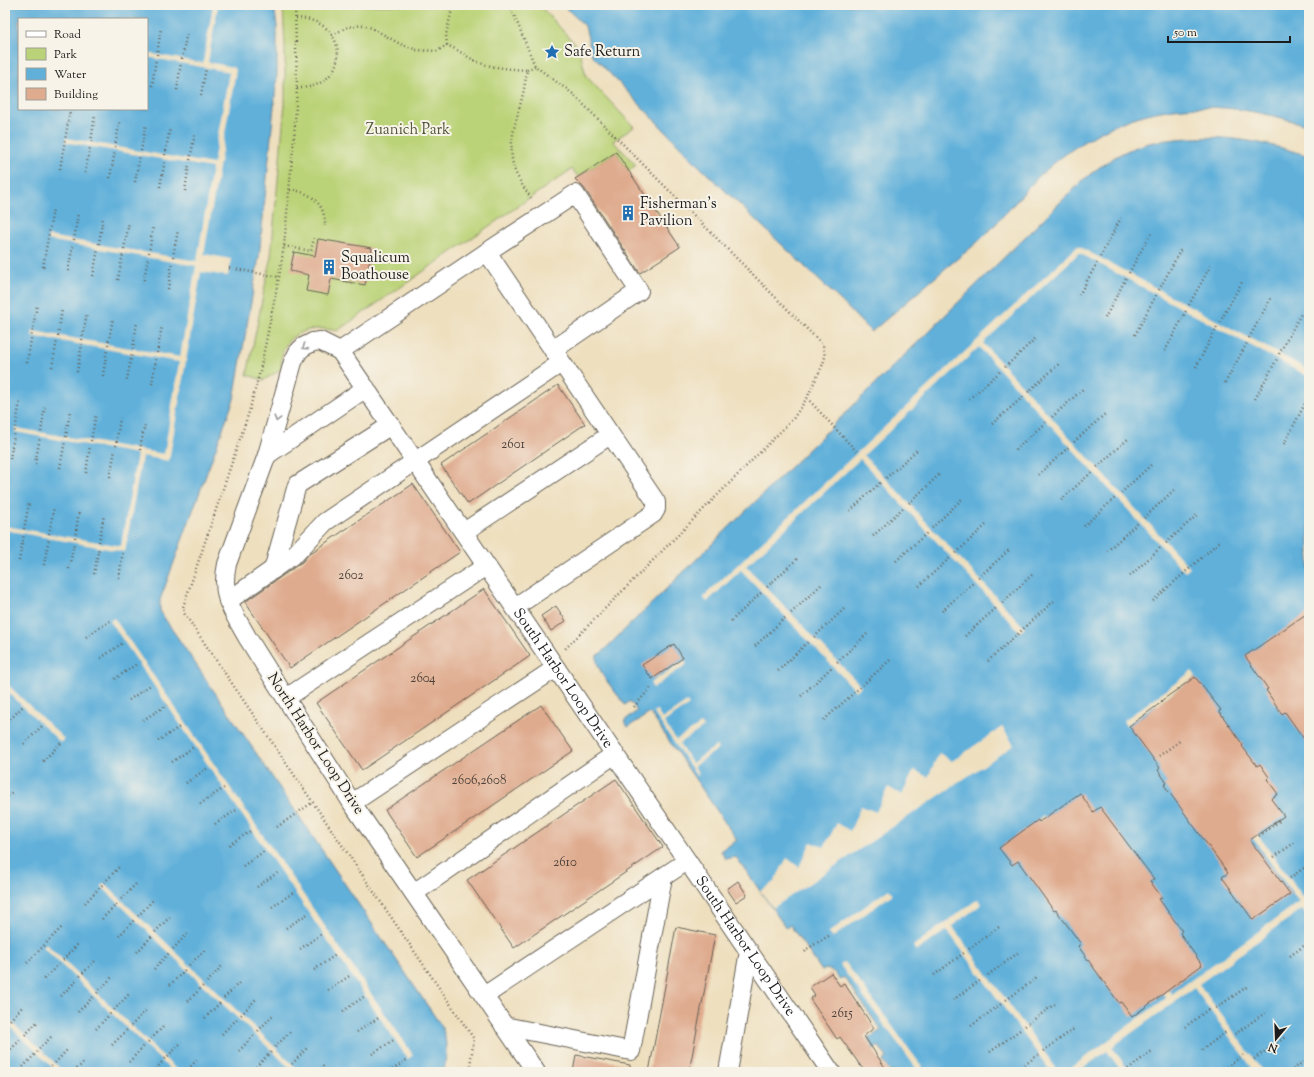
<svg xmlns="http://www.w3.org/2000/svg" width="1314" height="1077" font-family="'Sorts Mill Goudy',serif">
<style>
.green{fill:#bbd378;stroke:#6c784a}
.water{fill:#60b0da;stroke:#3e667b;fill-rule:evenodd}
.pier{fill:#eedfbe}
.building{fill:#dfab8e}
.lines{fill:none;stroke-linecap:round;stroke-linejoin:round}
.minor-casing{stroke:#666055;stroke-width:20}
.path{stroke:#666055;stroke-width:2.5;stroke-dasharray:1 3;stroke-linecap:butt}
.minor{stroke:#fff;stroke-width:18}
.oneway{stroke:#999}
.labels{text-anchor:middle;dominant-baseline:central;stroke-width:4;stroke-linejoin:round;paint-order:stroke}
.number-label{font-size:13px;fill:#4d4038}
.poi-label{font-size:15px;fill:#1c1c1c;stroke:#f7f3e8;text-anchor:start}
.park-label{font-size:15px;fill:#4c5338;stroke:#f7f3e8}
.street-label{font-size:15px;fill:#1c1c1c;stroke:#f7f3e8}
</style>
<rect width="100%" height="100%" fill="#f7f3e8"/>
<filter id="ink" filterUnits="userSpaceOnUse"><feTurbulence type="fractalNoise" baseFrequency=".025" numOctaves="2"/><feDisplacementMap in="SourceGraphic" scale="8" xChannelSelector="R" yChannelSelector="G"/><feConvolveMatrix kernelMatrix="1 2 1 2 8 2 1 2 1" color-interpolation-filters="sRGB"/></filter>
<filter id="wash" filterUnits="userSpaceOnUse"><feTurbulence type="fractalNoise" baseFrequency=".012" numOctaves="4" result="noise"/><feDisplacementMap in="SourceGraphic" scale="16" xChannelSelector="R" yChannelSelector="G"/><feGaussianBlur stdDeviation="0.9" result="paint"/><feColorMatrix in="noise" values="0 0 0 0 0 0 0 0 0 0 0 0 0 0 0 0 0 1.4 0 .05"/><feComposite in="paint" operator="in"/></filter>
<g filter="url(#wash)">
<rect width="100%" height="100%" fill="#eedfbe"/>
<path class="green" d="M283,5H539L579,48L586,76L634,127L613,141L636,165L629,171L616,152L578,177L572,169L337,331C309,324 277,334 282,369L264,380L247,375L271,256L285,103V48Z"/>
<path class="water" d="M5,5H274L277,26V75L268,168L259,257L234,399L160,600V610L163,616L442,1027C448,1042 446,1056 444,1072H5ZM19,19H147V109H19Z
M563,5H1309V126C1210,94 1127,99 1046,170C1039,175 1033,183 1027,189C1013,205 999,221 984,236C973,247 959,257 947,267C922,289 896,311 871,332L841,301L700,167L592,55L585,26Z
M1189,138C1201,138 1212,137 1224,138C1253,140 1281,147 1309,156V1072H890L883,1061L887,1058L879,1046L874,1049L868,1039L881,1030L844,977L840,980L834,972L826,969L822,971L790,925L786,928L739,861L736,857L726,859L721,851L737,840L650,713L628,727L624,721L637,711L630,701L625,705C617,693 593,668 597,655L601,653L1082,181C1102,164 1124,149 1149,143C1162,140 1176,139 1189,138Z"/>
<path class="pier" d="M213,5H218L208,62L233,67L236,70L204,254L231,259L228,276L201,272L169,461L142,456L125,552L5,530V526L121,546L137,454L15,432L16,428L164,454L179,362L32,336L33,331L180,357L196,266L48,240V236L197,261L212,168L65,142L66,138L213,164L229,72L147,57V53L203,63Z
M1078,246L1309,370V377L1079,253L983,343L1190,568L1185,572L979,347L864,455L1025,628L1020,632L860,459L746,566L861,686L856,691L741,570L707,602L703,597Z
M114,618L413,1055L408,1059L110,621Z
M684,660L687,664L653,688L650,683Z
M1192,671L1196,676L1161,701L1304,898L1309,895V904L1307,906L1309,909V918L1302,909L1199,984L1263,1072H1255L1194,988L1112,1047L1130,1072H1122L1107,1051L1078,1072H1065L1166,998L1038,820L1043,816L1172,994L1299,902L1156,705L1126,726L1123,721Z
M5,682L64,739L61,743L5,689Z
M687,702L689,705L664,722L676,740L701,724L704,727L679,744L692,763L716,746L718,749L694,766L699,774L697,776L653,712L656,710L662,719Z
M1002,727L1014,745L773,908L760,891L774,882L787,858L799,867L811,842L824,847L837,823L850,831L861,806L876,812L888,787L902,795L914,770L928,777L939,753L952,761Z
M104,883L275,1047L300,1072H294L186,969L101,886Z
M889,889L893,894L832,938L828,933Z
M978,899L982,904L952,926L1059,1072H1051L947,930L916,951L913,946Z
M46,944L63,960L179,1072H173L128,1029L43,947Z
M845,962L926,1072H919L840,965Z
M5,1016L55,1063L63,1072H57L37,1052L5,1022Z"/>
<g id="blocks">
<path class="building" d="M616,152L680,247L640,273L584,188L575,179Z
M318,239L372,248L365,285L331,279L328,295L306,291L309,275L290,271L294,252L315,256Z
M558,385L585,424L468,504L441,465Z
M413,484L460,552L290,668L245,602L302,562L309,554Z
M484,589L530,656L362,770L316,703Z
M556,606L566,621L551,631L541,616Z
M1309,612V746L1285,712L1282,714L1266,690L1268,689L1245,656Z
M674,644L683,658L652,679L642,665Z
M1195,677L1221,710L1219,711L1243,745L1242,746L1257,766L1260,764L1269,777L1267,779L1278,794L1271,799L1284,816L1250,840L1290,894L1253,920L1222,877L1228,873L1164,785L1167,783L1158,770L1160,768L1129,726L1162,702L1161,701Z
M541,705L573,751L417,857L385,810Z
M616,779L663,847L514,948L467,880Z
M1080,793L1093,812L1100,807L1154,879L1150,881L1162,898L1159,899L1182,931L1180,933L1202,965L1132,1017L1121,1002L1119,1003L1078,946L1081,944L1056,910L1054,911L1018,861L1012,865L999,848L1038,820L1039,822Z
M738,881L747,895L736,902L727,889Z
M676,927L715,935L704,993L689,1072H649Z
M831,973L840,986L844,983L874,1028L864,1036L888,1072H865L840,1037L837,1039L810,999L815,995L810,987Z
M576,1055L630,1065V1072H573Z"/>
</g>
</g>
<g filter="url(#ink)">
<use href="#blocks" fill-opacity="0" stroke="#666055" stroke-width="1"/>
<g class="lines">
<defs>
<g id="minor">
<path d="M487,252L575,194L639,291L553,350"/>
<path d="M340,351L487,252L656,502V509L653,514L515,607"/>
<path d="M267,455L366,388"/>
<path d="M464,532L610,435"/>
<path d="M273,570L297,485L391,425"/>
<path d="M228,601L296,553L325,522L561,363"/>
<path d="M286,698L486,566"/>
<path d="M352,803L556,668"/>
<path d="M414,893L615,754"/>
<path d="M484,996L687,861"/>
<path d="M504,1026L631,1051L663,877"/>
<path id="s1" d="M536,1072L352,803L247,637C232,610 220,596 227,564L267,455L293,362L298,352L303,347L313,342L320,341L340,351L831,1072"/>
<path d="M728,1072L749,951"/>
</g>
</defs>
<use href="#minor" class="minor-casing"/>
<path class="path" d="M295,5L297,88L294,137L284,246L279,277L260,371L249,412L183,607L184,613L474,1039L469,1072
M449,5L451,13L446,35L447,45C459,50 468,58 480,63C495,68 511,69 527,70C526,76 525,83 524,89C519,115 505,144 515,171C519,181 525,189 531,198
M510,5L535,66L573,94L823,345L825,357L823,364L807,398L793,419L564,650
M296,18C352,19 351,89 297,88
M332,35L348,27L363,25L372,28L400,44L417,50L437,51L447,45
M157,55L161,28
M182,59L187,32
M527,70L535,66
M152,86L156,59
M177,90L181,63
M201,95L206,68
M91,142L95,115
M115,147L120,120
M141,151L146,124
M165,155L170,128
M190,160L195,133
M60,169L70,111
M85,173L90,147
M110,178L115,151
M135,182L140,155
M160,187L165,160
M290,190C311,191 326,205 325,226
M185,191L189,164
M74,240L78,213
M99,244L103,217
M284,246L311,251L314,238
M124,249L129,222
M149,253L153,226
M173,257L178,230
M1100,257L1121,218
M43,267L53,209
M229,268L279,277
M68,271L73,244
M1129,273L1151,233
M93,276L98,249
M118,280L123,253
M143,284L148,258
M168,289L172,262
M1159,290L1181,249
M1079,295L1097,263
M1189,305L1211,265
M1105,318L1126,278
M1220,322L1242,282
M1135,335L1156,295
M58,336L62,309
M1249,338L1271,298
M82,340L87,313
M108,345L113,318
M133,349L137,322
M1165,351L1186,311
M157,353L162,326
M1279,354L1301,314
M27,363L37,305
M52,367L57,340
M1005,367L1036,338
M1196,367L1217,327
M77,372L82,344
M103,376L107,349
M127,380L132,353
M1225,383L1247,343
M152,384L156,358
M1028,392L1059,364
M807,398L858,453
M969,399L1001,371
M1255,399L1277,359
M1052,417L1083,389
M992,424L1024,396
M41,432L45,405
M66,437L70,410
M91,441L96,414
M1074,442L1105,414
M1284,444L1309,396
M116,446L120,418
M140,450L145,423
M1015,450L1047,421
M10,459L20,401
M35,464L40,437
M1097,467L1128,439
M60,468L65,441
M86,473L90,446
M1038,475L1070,446
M110,477L115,450
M886,478L917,450
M1121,493L1151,465
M1061,500L1093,471
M909,503L940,474
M850,511L881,482
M1144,518L1174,490
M1084,526L1116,497
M932,528L962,499
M24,529L29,503
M49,534L54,507
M873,536L904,507
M75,538L79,511
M99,542L104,515
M1166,543L1197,515
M1107,551L1139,522
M956,553L986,525
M19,561L24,534
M896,561L928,532
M44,565L49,538
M69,569L74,543
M94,574L99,547
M1130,576L1162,546
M119,578L123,551
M978,578L1009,550
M919,586L951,557
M767,587L797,559
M1153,601L1220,541
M1002,603L1032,575
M942,611L974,582
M791,613L821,585
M731,621L762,592
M965,636L997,607
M86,637L110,621
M814,637L844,609
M755,646L786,617
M101,658L124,642
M988,661L1055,600
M837,662L867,634
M778,671L809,641
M115,679L138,663
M801,696L833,666
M129,700L152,684
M634,707L652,686
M143,720L167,705
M824,720L891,659
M5,725L23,706
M158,741L181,726
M24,744L43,725
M1159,756L1181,740
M43,761L61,743
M172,762L195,746
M186,783L209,767
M5,799L13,791
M200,804L224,788
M215,824L238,809
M277,827L313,802
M1259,836L1281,820
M229,845L252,830
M1274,857L1297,841
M243,866L266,850
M1290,878L1309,864
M257,887L280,871
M121,899L137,883
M85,903L120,866
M272,907L294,892
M138,916L154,899
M102,919L118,903
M286,928L309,913
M155,932L171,916
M119,936L135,919
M173,949L189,932
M300,949L323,933
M969,949L999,927
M137,952L152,936
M805,952L807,949L830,935
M1290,956L1309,942
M63,960L79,943
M27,963L62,927
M189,965L206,949
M154,969L170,952
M314,970L337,954
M934,975L964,953
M988,975L1018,953
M80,976L96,960
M44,979L60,963
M207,982L223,965
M170,985L186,969
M328,990L351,975
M97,993L113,976
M5,995L8,992
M61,996L77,980
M224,998L240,982
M953,1000L982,979
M1006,1000L1037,978
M188,1001L204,985
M1216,1008L1248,986
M114,1010L130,993
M343,1011L365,996
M78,1012L94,996
M241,1015L257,998
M205,1018L221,1002
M10,1020L23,1006
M5,1025L7,1023
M131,1026L147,1009
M971,1026L1001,1004
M1025,1026L1055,1004
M1185,1027L1209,1009
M96,1029L111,1013
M258,1031L274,1014
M357,1032L380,1017
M222,1034L238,1018
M1235,1034L1266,1012
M25,1035L38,1021
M148,1042L165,1025
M112,1045L128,1029
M275,1047L291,1031
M39,1049L53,1035
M1202,1050L1226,1032
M239,1051L255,1034
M1043,1051L1074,1029
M8,1052L22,1038
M990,1052L1020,1030
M372,1054L395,1039
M165,1059L182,1042
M1254,1059L1285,1037
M129,1062L145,1045
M55,1063L68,1049
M292,1064L308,1047
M23,1067L37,1052
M256,1067L272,1051
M1128,1069L1152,1051
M46,1072L52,1066
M74,1072L83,1063
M153,1072L162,1062
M185,1072L199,1058
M285,1072L289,1067
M317,1072L325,1064
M389,1072L408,1059
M1015,1072L1038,1055
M1220,1072L1243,1055
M1290,1072L1303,1062"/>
<use href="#minor" class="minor"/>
</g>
<defs><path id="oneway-chevron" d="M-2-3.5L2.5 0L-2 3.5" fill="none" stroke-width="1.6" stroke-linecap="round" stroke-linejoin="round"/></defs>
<g class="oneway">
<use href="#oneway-chevron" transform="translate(305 347) rotate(145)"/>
<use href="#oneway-chevron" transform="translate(277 419) rotate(105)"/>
</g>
</g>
<defs>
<symbol id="sight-bare" viewBox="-9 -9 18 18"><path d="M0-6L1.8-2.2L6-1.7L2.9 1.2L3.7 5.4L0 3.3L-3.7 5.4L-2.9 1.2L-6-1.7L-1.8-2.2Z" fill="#1f6fb2" stroke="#f7f3e8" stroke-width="2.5" paint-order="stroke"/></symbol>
<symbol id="building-bare" viewBox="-9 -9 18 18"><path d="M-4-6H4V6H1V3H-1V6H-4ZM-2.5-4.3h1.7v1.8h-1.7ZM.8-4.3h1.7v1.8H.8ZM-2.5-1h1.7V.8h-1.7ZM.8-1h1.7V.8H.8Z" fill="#1f6fb2" stroke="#f7f3e8" stroke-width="2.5" paint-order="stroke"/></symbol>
</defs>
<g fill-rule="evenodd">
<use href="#sight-bare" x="541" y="41" width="22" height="22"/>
<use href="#building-bare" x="617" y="202" width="22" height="22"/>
<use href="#building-bare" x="318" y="256" width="22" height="22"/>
</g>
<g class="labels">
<g class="number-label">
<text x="513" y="445">2601</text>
<text x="351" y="576">2602</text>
<text x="423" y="679">2604</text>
<text x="479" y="781">2606,2608</text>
<text x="565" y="863">2610</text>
<text x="842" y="1014">2615</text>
</g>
<g class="poi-label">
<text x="564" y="52">Safe Return</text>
<text x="640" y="204">Fisherman's<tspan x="640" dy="17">Pavilion</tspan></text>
<text x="341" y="258">Squalicum<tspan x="341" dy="17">Boathouse</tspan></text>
</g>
<g class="park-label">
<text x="408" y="130">Zuanich Park</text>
</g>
<g class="street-label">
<text stroke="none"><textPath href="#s1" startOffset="1268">South Harbor Loop Drive</textPath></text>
<text transform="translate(315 744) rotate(57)">North Harbor Loop Drive</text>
<text stroke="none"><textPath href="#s1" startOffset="1592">South Harbor Loop Drive</textPath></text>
</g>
</g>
<rect width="1314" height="1077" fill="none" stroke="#f7f3e8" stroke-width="20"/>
<rect x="18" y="18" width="130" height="92" fill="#f7f3e8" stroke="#9f9d96"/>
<rect x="26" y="31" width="20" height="6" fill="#ffffff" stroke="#9f9d96"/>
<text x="54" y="38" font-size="12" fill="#1c1c1c">Road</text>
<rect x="26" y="48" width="20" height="12" fill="#bbd378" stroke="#9f9d96"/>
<text x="54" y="58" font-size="12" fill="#1c1c1c">Park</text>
<rect x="26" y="68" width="20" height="12" fill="#60b0da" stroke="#9f9d96"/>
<text x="54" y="78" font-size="12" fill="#1c1c1c">Water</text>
<rect x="26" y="88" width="20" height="12" fill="#dfab8e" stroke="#9f9d96"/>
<text x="54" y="98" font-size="12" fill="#1c1c1c">Building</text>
<g transform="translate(1276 1039) rotate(199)" stroke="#f7f3e8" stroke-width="3" paint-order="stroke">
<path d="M0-3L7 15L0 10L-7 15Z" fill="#1c1c1c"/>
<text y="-6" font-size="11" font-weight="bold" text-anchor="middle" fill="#1c1c1c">N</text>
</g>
<path d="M1168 36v6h122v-6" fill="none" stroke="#1c1c1c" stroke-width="2"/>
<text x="1174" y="36" font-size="12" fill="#1c1c1c" stroke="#f7f3e8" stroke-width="3" paint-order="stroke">50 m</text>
</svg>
